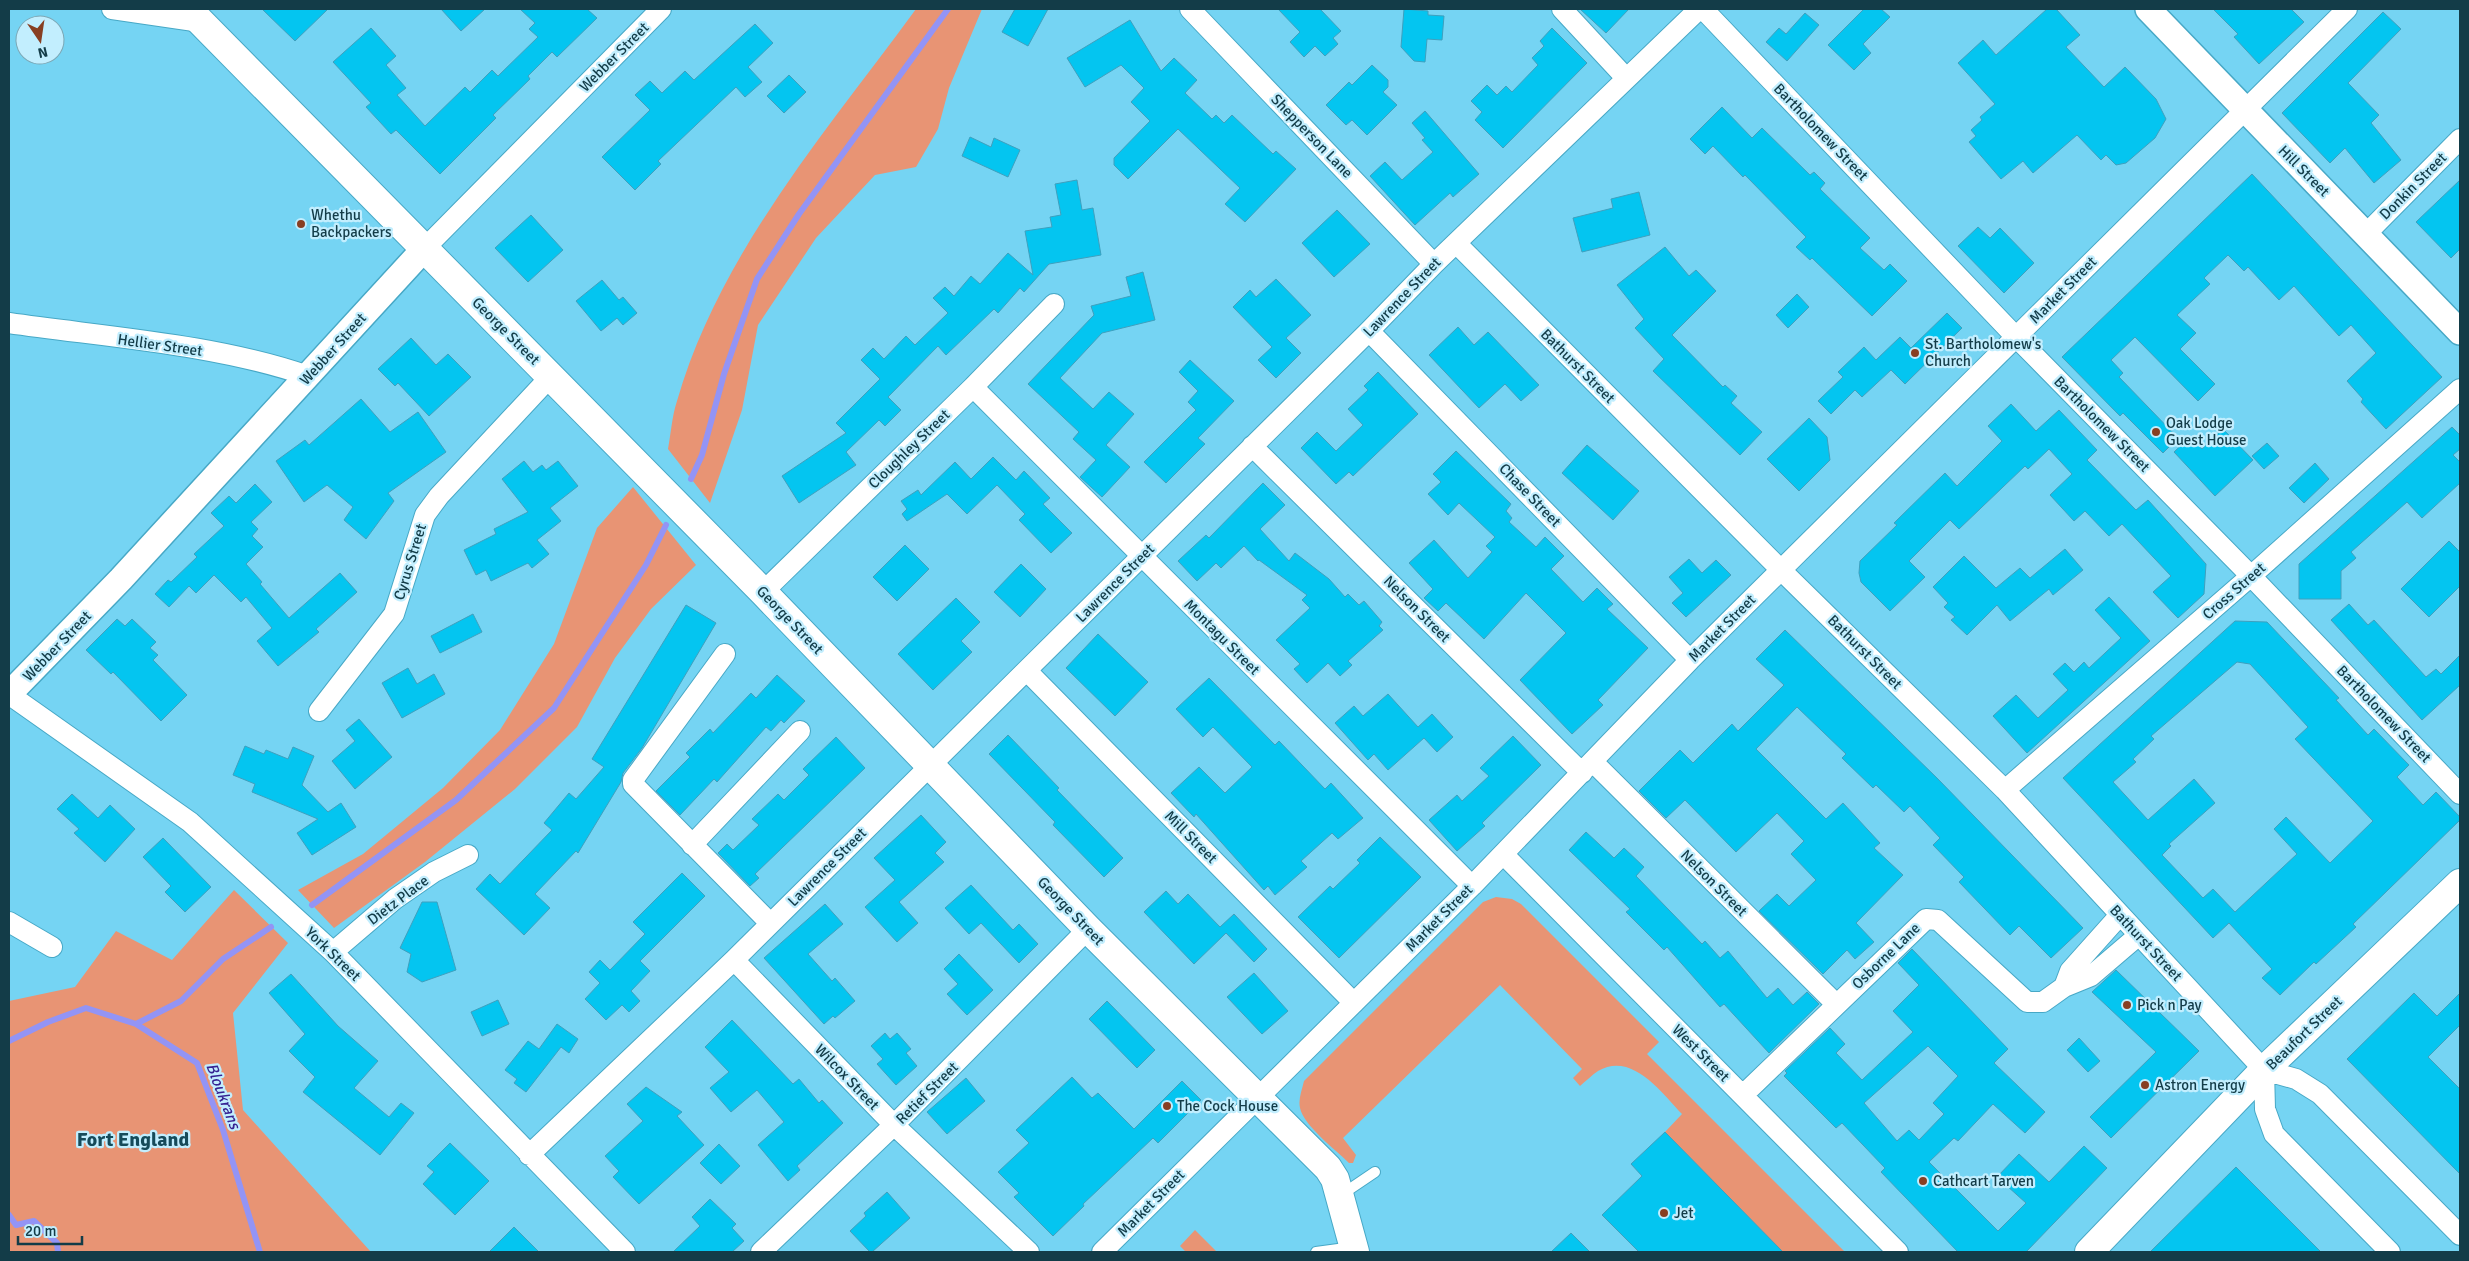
<svg xmlns="http://www.w3.org/2000/svg" width="2469" height="1261" font-family="Signika,sans-serif">
<style>
.green{fill:#e89474}
.lines{fill:none;stroke-linecap:round;stroke-linejoin:round}
.stream{stroke:#9394f5;stroke-width:6}
.building{fill:#04c5f0;stroke:#3ea0be;fill-rule:evenodd}
.service-casing{stroke:#47a8c6;stroke-width:12}
.minor-casing{stroke:#47a8c6;stroke-width:22}
.tertiary-casing{stroke:#47a8c6;stroke-width:28}
.secondary-casing{stroke:#47a8c6;stroke-width:30}
.service{stroke:#fff;stroke-width:10}
.minor{stroke:#fff;stroke-width:20}
.tertiary{stroke:#fff;stroke-width:25}
.secondary{stroke:#fff;stroke-width:28}
.poi-dot{fill:#883f22;stroke:#c2eefe;stroke-width:2}
.labels{text-anchor:middle;dominant-baseline:central;stroke-width:4.5;stroke-linejoin:round;paint-order:stroke}
.street-label{font-size:15px;fill:#133c48;stroke:#c2eefe}
.poi-label{font-size:15px;fill:#133c48;stroke:#c2eefe;text-anchor:start}
.water-label{font-size:16px;font-style:italic;fill:#362392;stroke:#c2eefe}
.district-label{font-size:20px;font-weight:bold;fill:#164b5a;stroke:#c2eefe}
</style>
<rect width="100%" height="100%" fill="#75d4f3"/>
<path class="green" d="M916,9H982L949,88L938,129L916,167L875,175L816,238L758,325L742,410L710,503L668,449C671,433 672,416 677,401C720,252 827,131 916,9Z
M633,487L696,565L651,609L615,658L577,727L515,789L425,862L334,928L298,890L363,854L443,788L500,730L554,644L597,528Z
M234,890L288,943L233,1013L243,1110L371,1252H9V1001L75,987L116,931L172,960Z
M1496,897L1512,899L1521,904L1659,1042L1647,1054L1845,1252H1783L1665,1132L1682,1114C1662,1093 1632,1051 1598,1071C1592,1075 1586,1081 1580,1086L1573,1078L1582,1069L1500,985L1343,1138L1356,1155L1353,1163H1349C1335,1149 1304,1126 1300,1108C1298,1099 1302,1090 1304,1081L1483,902Z
M1195,1230L1217,1252H1186L1180,1246Z"/>
<g class="lines">
<path class="stream" d="M691,479L702,455L724,374L757,279L799,214L948,9
M312,905L456,800L554,708L646,565L666,525
M136,1024L181,1001L223,959L271,927
M9,1041L48,1022L86,1008L136,1024L197,1063L223,1130L260,1252
M9,1215L16,1225L34,1221L57,1243L58,1252"/>
</g>
<path class="building" d="M262,9H328L295,41Z
M441,9H485L461,31Z
M520,9H587L597,18L557,57L552,52L528,76L530,79L493,115L496,118L440,174L396,130L391,134L366,107L371,103L333,62L371,28L396,56L386,65L406,88L397,95L425,126L465,87L470,92L492,70L498,76L538,37L529,29L535,23Z
M1015,9H1048L1028,46L1002,32Z
M1278,9H1320L1341,31L1333,38L1338,44L1325,56L1315,46L1304,57L1290,42L1300,32Z
M1404,9L1428,11V15L1444,16L1442,40L1427,39L1425,62L1414,61L1401,47Z
M1580,9H1629L1606,33Z
M1864,9H1881L1890,17L1863,44L1871,53L1854,70L1828,45Z
M2047,9H2056L2080,35L2066,47L2104,87L2125,67L2156,99L2166,119L2155,138L2126,163L2116,165L2106,155L2101,160L2077,135L2033,173L2023,161L2001,179L1969,142L1976,136L1971,130L1982,120L1980,117L1995,104L1958,63L1983,40L1996,55Z
M2213,9H2291L2304,22L2259,64L2234,37L2238,34Z
M2383,12L2401,29L2348,83L2379,115L2371,123L2401,160L2374,183L2345,148L2330,163L2282,113Z
M1805,13L1819,25L1787,61L1766,42L1779,28L1786,34Z
M1130,20L1161,71L1174,58L1197,80L1185,93L1212,119L1216,115L1224,123L1232,115L1273,154L1276,151L1296,169L1245,222L1225,204L1240,188L1178,129L1128,179L1114,165V158L1150,121L1131,102L1144,88L1121,65L1085,87L1067,58Z
M755,24L773,43L748,67L762,82L745,97L736,87L658,161L661,164L635,190L602,157L650,110L635,95L650,81L662,93L685,71L694,80Z
M1552,28L1587,63L1503,148L1475,120L1482,112L1471,101L1487,85L1497,95L1506,86L1512,92L1538,65L1532,58L1544,46L1540,41Z
M1372,65L1388,80V87L1383,92L1397,105L1367,135L1352,120L1346,125L1326,105L1349,82L1352,85Z
M789,75L806,92L784,113L767,96Z
M1722,107L1752,138L1762,128L1810,175L1814,172L1825,183L1820,189L1870,238L1860,248L1884,270L1890,264L1907,281L1872,316L1812,258L1810,260L1796,247L1806,237L1745,175L1743,177L1713,146L1705,154L1690,139Z
M1425,111L1479,174L1453,197L1450,193L1415,225L1370,176L1385,162L1402,180L1433,152L1422,140L1425,138L1412,123Z
M970,137L991,147L994,138L1020,150L1008,177L962,156Z
M2252,174L2442,377L2386,429L2361,402L2363,399L2347,381L2376,353L2351,325L2339,336L2294,286L2279,300L2248,267L2244,271L2228,255L2204,278L2210,284L2177,315L2196,333L2180,349L2215,384L2198,401L2135,337L2111,360L2123,373L2119,377L2178,438L2163,453L2123,413L2120,416L2062,357Z
M1077,180L1082,210L1093,208L1101,255L1049,264L1024,292L1020,288L998,313L994,309L946,355L938,346L888,397L901,410L885,426L879,420L846,452L856,465L799,503L782,476L846,433L836,423L880,379L861,360L873,348L884,359L906,336L915,345L948,313L933,298L945,287L954,296L971,276L980,284L1008,253L1033,275L1025,231L1052,227L1050,217L1061,215L1055,184Z
M2460,180V249L2451,258L2416,222Z
M1639,192L1650,235L1582,252L1573,218L1613,208L1611,199Z
M1337,210L1370,244L1334,277L1302,243Z
M531,215L563,250L528,282L495,248Z
M1978,227L1990,238L2000,228L2034,263L2004,293L1958,246Z
M1665,247L1689,276L1696,270L1716,291L1672,335L1723,387L1725,385L1737,396L1731,403L1762,432L1740,455L1653,371L1664,359L1635,328L1644,319L1617,285Z
M1143,272L1155,320L1102,333L1060,378L1093,409L1109,392L1134,414L1106,445L1130,467L1102,497L1080,477L1096,460L1073,439L1079,432L1028,384L1094,315L1091,306L1131,296L1126,277Z
M1276,279L1311,315L1286,338L1301,353L1276,378L1258,360L1272,347L1233,307L1250,290L1256,297Z
M602,280L619,300L623,297L637,313L623,325L617,318L601,331L576,301Z
M1797,294L1809,307L1788,328L1776,315Z
M1947,313L1962,328L1905,384L1891,370L1862,397L1855,390L1831,414L1818,401L1843,377L1838,372L1864,347L1876,360L1900,337L1911,348Z
M1458,327L1474,345L1488,332L1539,385L1521,401L1505,384L1479,408L1429,355Z
M411,338L436,365L448,354L471,377L429,416L398,383L395,386L378,369Z
M1190,360L1234,401L1198,438L1205,444L1166,483L1144,462L1196,410L1188,402L1198,391L1179,372Z
M1378,372L1418,414L1353,476L1349,472L1336,484L1301,448L1317,432L1336,451L1363,425L1348,409L1368,390L1364,386Z
M361,399L390,432L418,412L446,452L388,493L394,501L366,539L344,520L353,507L327,485L304,502L276,461L305,440L309,445Z
M2011,404L2036,431L2059,410L2097,450L2087,460L2136,510L2148,500L2206,564L2204,594L2178,618L2153,592L2171,576L2122,524L2109,536L2085,511L2074,521L2050,495L2072,474L2049,449L2028,469L2025,466L1959,529L1950,520L1909,561L1925,577L1890,611L1861,582L1859,573L1860,561L1897,525L1894,523L1945,473L1957,486L2002,441L1988,426Z
M1809,418L1827,437L1830,460L1799,491L1767,459Z
M2452,427L2460,435V449L2453,455L2460,462V483L2422,518L2407,502L2351,552L2356,558L2341,571V599H2299V564Z
M2223,429L2253,460L2215,496L2174,452L2190,437L2202,449Z
M2267,443L2279,456L2264,469L2252,456Z
M1587,445L1639,491L1613,520L1562,473Z
M1456,451L1511,504L1506,511L1512,518L1509,522L1536,547L1545,537L1564,556L1551,569L1583,602L1597,588L1613,604L1607,609L1648,648L1598,700L1603,705L1572,734L1520,680L1566,633L1526,593L1484,639L1446,603L1438,611L1424,598L1433,589L1409,563L1434,540L1468,578L1492,552L1486,546L1495,537L1459,503L1448,515L1428,494L1441,482L1433,474Z
M993,457L1016,480L1024,471L1050,498L1043,504L1072,533L1051,553L1019,520L1025,514L997,485L967,514L947,494L907,521L902,514L907,509L901,501L918,490L921,495L955,462L971,479Z
M524,461L533,472L542,465L546,470L558,461L578,486L550,508L561,521L537,540L549,554L532,568L528,563L491,581L486,570L476,575L464,550L496,534L494,529L528,512L502,479Z
M2315,463L2329,479L2304,503L2289,488Z
M1263,483L1285,505L1260,529L1289,561L1295,553L1329,579L1345,597L1348,594L1359,605L1364,601L1382,622L1379,626L1383,630L1348,661L1352,665L1340,676L1328,663L1307,683L1294,669L1300,664L1276,640L1310,608L1302,600L1307,595L1259,560L1258,561L1244,546L1221,568L1216,563L1197,581L1178,561L1206,535L1209,538Z
M255,484L272,502L251,522L258,529L252,536L263,547L246,564L262,582L260,584L289,618L340,573L357,592L316,629L319,632L278,666L257,641L272,628L246,597L241,602L214,575L196,593L189,586L169,607L155,594L168,580L171,582L197,557L194,554L224,526L211,513L229,496L236,503Z
M2449,541L2460,552V586L2429,617L2401,589Z
M905,545L929,569L897,601L873,577Z
M2065,549L2083,570L2053,595L2049,589L2010,621L1997,605L1967,635L1951,620L1955,617L1944,607L1948,603L1933,587L1964,556L1996,588L2020,568L2030,578Z
M1689,559L1702,573L1716,560L1731,575L1686,617L1672,603L1683,593L1669,577Z
M1021,564L1046,589L1020,617L994,592Z
M2109,597L2150,641L2027,753L1993,716L2016,695L2038,718L2068,690L2053,674L2065,663L2074,672L2084,662L2089,668L2121,638L2095,610Z
M956,598L980,622L961,641L972,652L933,690L898,654Z
M2349,604L2368,625L2374,620L2426,677L2436,669L2441,674L2460,655V685L2422,720L2331,620Z
M686,605L716,623L642,748L623,773L621,782L578,853L576,851L535,894L550,908L524,935L476,889L490,874L500,884L552,830L544,823L569,793L576,799L604,767L592,759Z
M473,614L482,632L440,653L431,636Z
M117,619L125,626L132,619L156,642L150,648L158,655L153,660L187,695L161,721L113,672L111,674L86,650Z
M2235,621L2267,622L2339,698L2336,700L2368,735L2374,729L2409,765L2397,777L2423,805L2436,792L2460,817V820L2353,924L2356,927L2316,964L2314,962L2280,995L2262,978L2272,969L2229,923L2213,938L2063,778ZM2237,662L2250,664L2308,727L2295,739L2373,821L2330,863L2286,817L2274,829L2297,854L2235,912L2213,889L2203,898L2162,855L2171,846L2169,844L2215,803L2194,779L2148,820L2113,782L2136,762L2133,759L2154,739L2151,736Z
M1785,630L1937,778L2083,928L2051,958L2019,926L2010,935L1959,882L1964,877L1933,845L1940,838L1910,806L1904,812L1876,785L1873,788L1842,758L1846,754L1797,707L1756,749L1826,819L1843,803L1880,843L1874,848L1903,875L1856,923L1874,942L1855,959L1847,950L1823,974L1759,911L1777,894L1789,906L1816,880L1791,854L1804,841L1777,813L1736,852L1685,800L1666,818L1639,791L1680,750L1693,763L1732,724L1738,731L1784,685L1756,659Z
M1098,634L1148,682L1115,716L1066,668Z
M408,668L417,684L434,674L445,694L402,718L382,683Z
M777,675L805,701L784,723L781,720L771,731L766,727L717,782L714,779L680,815L656,791L690,757L686,753L710,729L713,733L751,693L756,698Z
M1209,678L1275,745L1279,741L1325,789L1331,783L1363,818L1338,839L1332,833L1301,861L1307,867L1275,895L1268,886L1264,890L1196,814L1194,817L1171,793L1199,767L1225,793L1252,767L1213,727L1203,737L1176,709Z
M1388,694L1418,727L1432,714L1453,737L1437,752L1424,738L1388,770L1374,754L1368,760L1335,723L1354,706L1363,716Z
M359,719L392,757L355,789L332,761L355,741L346,730Z
M1008,735L1059,788L1057,790L1123,858L1104,877L1053,825L1055,822L989,754Z
M1513,736L1541,765L1482,823L1485,826L1457,851L1429,820L1457,795L1462,801L1489,776L1480,768Z
M836,737L865,768L755,874L759,878L750,886L718,853L727,844L733,850L759,825L752,819L778,794L784,800L809,775L803,769Z
M245,746L264,754L266,750L288,759L293,747L314,756L302,785L328,812L341,803L356,827L312,855L297,833L318,819L252,792L255,784L233,775Z
M72,794L98,818L110,805L135,829L105,862L74,833L79,829L57,809Z
M921,815L946,842L935,853L944,862L899,902L918,923L897,942L865,907L895,880L874,858Z
M1586,832L1614,858L1624,848L1644,867L1636,876L1702,944L1705,941L1720,958L1728,951L1767,998L1778,988L1793,1005L1807,992L1819,1004L1769,1053L1724,1004L1720,1007L1667,947L1664,950L1626,912L1630,909L1569,850Z
M1380,837L1421,877L1339,958L1298,917L1330,886L1333,889L1360,863L1357,860Z
M163,838L211,887L185,912L165,892L171,886L143,857Z
M682,873L705,896L640,961L650,971L631,991L640,1001L629,1012L622,1005L606,1020L585,999L600,983L589,972L600,960L610,970L645,934L633,922Z
M971,885L1013,930L1019,924L1038,944L1019,963L981,923L969,934L945,908Z
M1166,891L1178,904L1188,894L1220,927L1234,914L1267,949L1254,962L1226,933L1194,964L1144,912Z
M422,902H437L456,970L422,982L407,972L411,954L400,948Z
M825,904L843,924L808,954L832,981L835,978L855,1001L835,1018L833,1016L824,1024L764,958Z
M1912,949L2008,1049L1994,1063L2045,1112L2025,1133L1993,1104L1958,1141L1954,1138L1929,1162L1998,1231L2026,1203L1997,1177L2019,1154L2049,1182L2084,1146L2107,1168L2026,1252H1958L1881,1172L1885,1168L1842,1123L1836,1128L1784,1076L1787,1073L1785,1071L1830,1028L1845,1044L1836,1053L1862,1080L1913,1032L1893,1011L1919,985L1898,963ZM1928,1046L1958,1076L1933,1103L1944,1114L1919,1140L1909,1130L1897,1141L1864,1103Z
M959,954L993,990L967,1015L947,994L958,984L944,969Z
M2116,970L2199,1051L2111,1138L2090,1117L2156,1052L2092,992Z
M1254,973L1288,1011L1262,1034L1227,997Z
M291,974L338,1026L378,1061L354,1088L389,1117L401,1103L414,1113L380,1155L303,1092L315,1077L289,1051L305,1034L269,993Z
M2414,993L2437,1016L2460,993V1025L2428,1057L2460,1089V1174L2347,1059Z
M498,1000L509,1024L482,1036L471,1012Z
M1107,1001L1155,1050L1137,1068L1089,1019Z
M732,1020L793,1084L799,1079L819,1103L822,1100L843,1123L797,1166L800,1170L788,1181L758,1145L784,1122L757,1090L731,1112L710,1088L729,1072L705,1047Z
M557,1024L578,1039L569,1053L561,1047L526,1092L514,1083L517,1079L505,1070L528,1041L539,1049Z
M885,1033L890,1039L897,1033L911,1049L906,1053L917,1066L896,1085L877,1064L883,1059L871,1046Z
M2079,1038L2100,1061L2088,1072L2067,1050Z
M1072,1077L1092,1098L1098,1093L1134,1129L1182,1081L1201,1100L1158,1143L1153,1138L1083,1204L1084,1206L1053,1236L1014,1197L1019,1193L998,1172L1029,1143L1016,1130Z
M966,1078L985,1101L947,1134L927,1112Z
M646,1087L682,1112L677,1116L704,1145L639,1204L613,1177L619,1171L605,1156L643,1121L627,1104Z
M1665,1132L1783,1252H1639L1602,1215L1642,1176L1631,1164Z
M450,1143L489,1181L455,1215L423,1184L434,1172L427,1166Z
M719,1144L740,1166L721,1184L700,1163Z
M2236,1167L2321,1252H2150Z
M887,1192L910,1218L872,1252H870L850,1231L866,1216L864,1213Z
M710,1199L736,1224L732,1228L744,1241L732,1252H673L700,1226L692,1217Z
M514,1227L539,1252H489Z
M1571,1233L1590,1252H1551Z"/>
<g class="lines">
<defs>
<path id="service" d="M1341,1195L1375,1172
M1316,1252L1353,1247"/>
<path id="minor" d="M112,9L201,22
M1190,9L1434,264
M1562,9L1626,78
M1703,9L2016,337L2251,576L2460,794
M2366,234L2460,139
M1456,243L1781,570L2005,790L2264,1070L2296,1079L2320,1094L2460,1235
M423,250L661,9
M9,323C106,337 216,344 308,376
M1369,331L1690,660
M973,387L1472,886
M1252,446L1582,773
M763,592L973,387L1054,304
M725,654L633,780V784L770,923
M1027,671L1354,1003
M10,695L190,822L333,952L625,1252
M319,711L394,614L425,515L439,496L551,376
M1593,762L1836,1004
M2005,790L2251,576L2460,389
M692,845L800,731
M1503,854L1898,1252
M9,922L52,947
M333,952L395,899L434,872L468,855
M734,960L894,1125L1029,1252
M2064,987L2070,971L2120,915
M2264,1070L2265,1109L2274,1134L2390,1252
M1743,1095L1926,919L1938,920L2027,1002H2043L2064,987L2091,976L2139,935
M529,1155L734,960L1369,331L1434,264L1699,9
M761,1252L894,1125L1088,929
M1102,1252L1472,886L1690,660L2347,9"/>
<path id="tertiary" d="M2148,9L2460,332
M9,694L121,579L423,250"/>
<path id="secondary" d="M188,9L763,592L1088,929L1328,1168L1335,1179L1355,1252
M2089,1252L2264,1070L2460,883"/>
</defs>
<use href="#service" class="service-casing"/>
<use href="#minor" class="minor-casing"/>
<use href="#tertiary" class="tertiary-casing"/>
<use href="#secondary" class="secondary-casing"/>
<use href="#service" class="service"/>
<use href="#minor" class="minor"/>
<use href="#tertiary" class="tertiary"/>
<use href="#secondary" class="secondary"/>
</g>
<g class="poi-dot">
<circle cx="301" cy="224" r="5"/>
<circle cx="1915" cy="353" r="5"/>
<circle cx="2156" cy="432" r="5"/>
<circle cx="2127" cy="1005" r="5"/>
<circle cx="2145" cy="1085" r="5"/>
<circle cx="1167" cy="1106" r="5"/>
<circle cx="1923" cy="1181" r="5"/>
<circle cx="1664" cy="1213" r="5"/>
</g>
<g class="labels">
<g class="street-label">
<text transform="translate(614 57) rotate(-45)">Webber Street</text>
<text transform="translate(1821 132) rotate(46)">Bartholomew Street</text>
<text transform="translate(1312 136) rotate(46)">Shepperson Lane</text>
<text transform="translate(2304 171) rotate(45)">Hill Street</text>
<text transform="translate(2413 186) rotate(-45)">Donkin Street</text>
<text transform="translate(2063 290) rotate(-45)">Market Street</text>
<text transform="translate(1402 297) rotate(-46)">Lawrence Street</text>
<text transform="translate(506 331) rotate(45)">George Street</text>
<text transform="translate(160 345) rotate(8)">Hellier Street</text>
<text transform="translate(333 349) rotate(-48)">Webber Street</text>
<text transform="translate(1578 366) rotate(45)">Bathurst Street</text>
<text transform="translate(2102 424) rotate(45)">Bartholomew Street</text>
<text transform="translate(909 449) rotate(-44)">Cloughley Street</text>
<text transform="translate(1530 495) rotate(46)">Chase Street</text>
<text transform="translate(410 562) rotate(-73)">Cyrus Street</text>
<text transform="translate(1115 583) rotate(-45)">Lawrence Street</text>
<text transform="translate(2234 591) rotate(-41)">Cross Street</text>
<text transform="translate(1417 609) rotate(45)">Nelson Street</text>
<text transform="translate(790 620) rotate(46)">George Street</text>
<text transform="translate(1722 628) rotate(-45)">Market Street</text>
<text transform="translate(1222 637) rotate(45)">Montagu Street</text>
<text transform="translate(57 646) rotate(-46)">Webber Street</text>
<text transform="translate(1865 652) rotate(45)">Bathurst Street</text>
<text transform="translate(2384 714) rotate(46)">Bartholomew Street</text>
<text transform="translate(1191 837) rotate(45)">Mill Street</text>
<text transform="translate(827 867) rotate(-45)">Lawrence Street</text>
<text transform="translate(1714 883) rotate(45)">Nelson Street</text>
<text transform="translate(398 900) rotate(-37)">Dietz Place</text>
<text transform="translate(1071 911) rotate(46)">George Street</text>
<text transform="translate(1439 918) rotate(-45)">Market Street</text>
<text transform="translate(2146 943) rotate(47)">Bathurst Street</text>
<text transform="translate(333 954) rotate(44)">York Street</text>
<text transform="translate(1886 956) rotate(-44)">Osborne Lane</text>
<text transform="translate(2304 1033) rotate(-44)">Beaufort Street</text>
<text transform="translate(1701 1053) rotate(45)">West Street</text>
<text transform="translate(847 1077) rotate(46)">Wilcox Street</text>
<text transform="translate(927 1093) rotate(-45)">Retief Street</text>
<text transform="translate(1151 1203) rotate(-45)">Market Street</text>
</g>
<g class="poi-label">
<text x="311" y="215">Whethu<tspan x="311" dy="17">Backpackers</tspan></text>
<text x="1925" y="344">St. Bartholomew's<tspan x="1925" dy="17">Church</tspan></text>
<text x="2166" y="423">Oak Lodge<tspan x="2166" dy="17">Guest House</tspan></text>
<text x="2137" y="1005">Pick n Pay</text>
<text x="2155" y="1085">Astron Energy</text>
<text x="1177" y="1106">The Cock House</text>
<text x="1933" y="1181">Cathcart Tarven</text>
<text x="1674" y="1213">Jet</text>
</g>
<g class="water-label">
<text transform="translate(223 1096) rotate(69)">Bloukrans</text>
</g>
<g class="district-label">
<text x="133" y="1139">Fort England</text>
</g>
</g>
<rect width="2469" height="1261" fill="none" stroke="#133c48" stroke-width="20"/>
<g transform="translate(40 40) rotate(167)"><circle r="24" fill="#c2eefe" stroke="#7ca7b5"/>
<path d="M0-4L9 19L0 12L-9 19Z" fill="#883f22"/>
<text y="-8" font-size="14" font-weight="bold" text-anchor="middle" fill="#133c48">N</text>
</g>
<path d="M18 1236v8h64v-8" fill="none" stroke="#133c48" stroke-width="2.5"/>
<text x="25" y="1236" font-size="15" fill="#133c48" stroke="#c2eefe" stroke-width="4" paint-order="stroke">20 m</text>
</svg>
